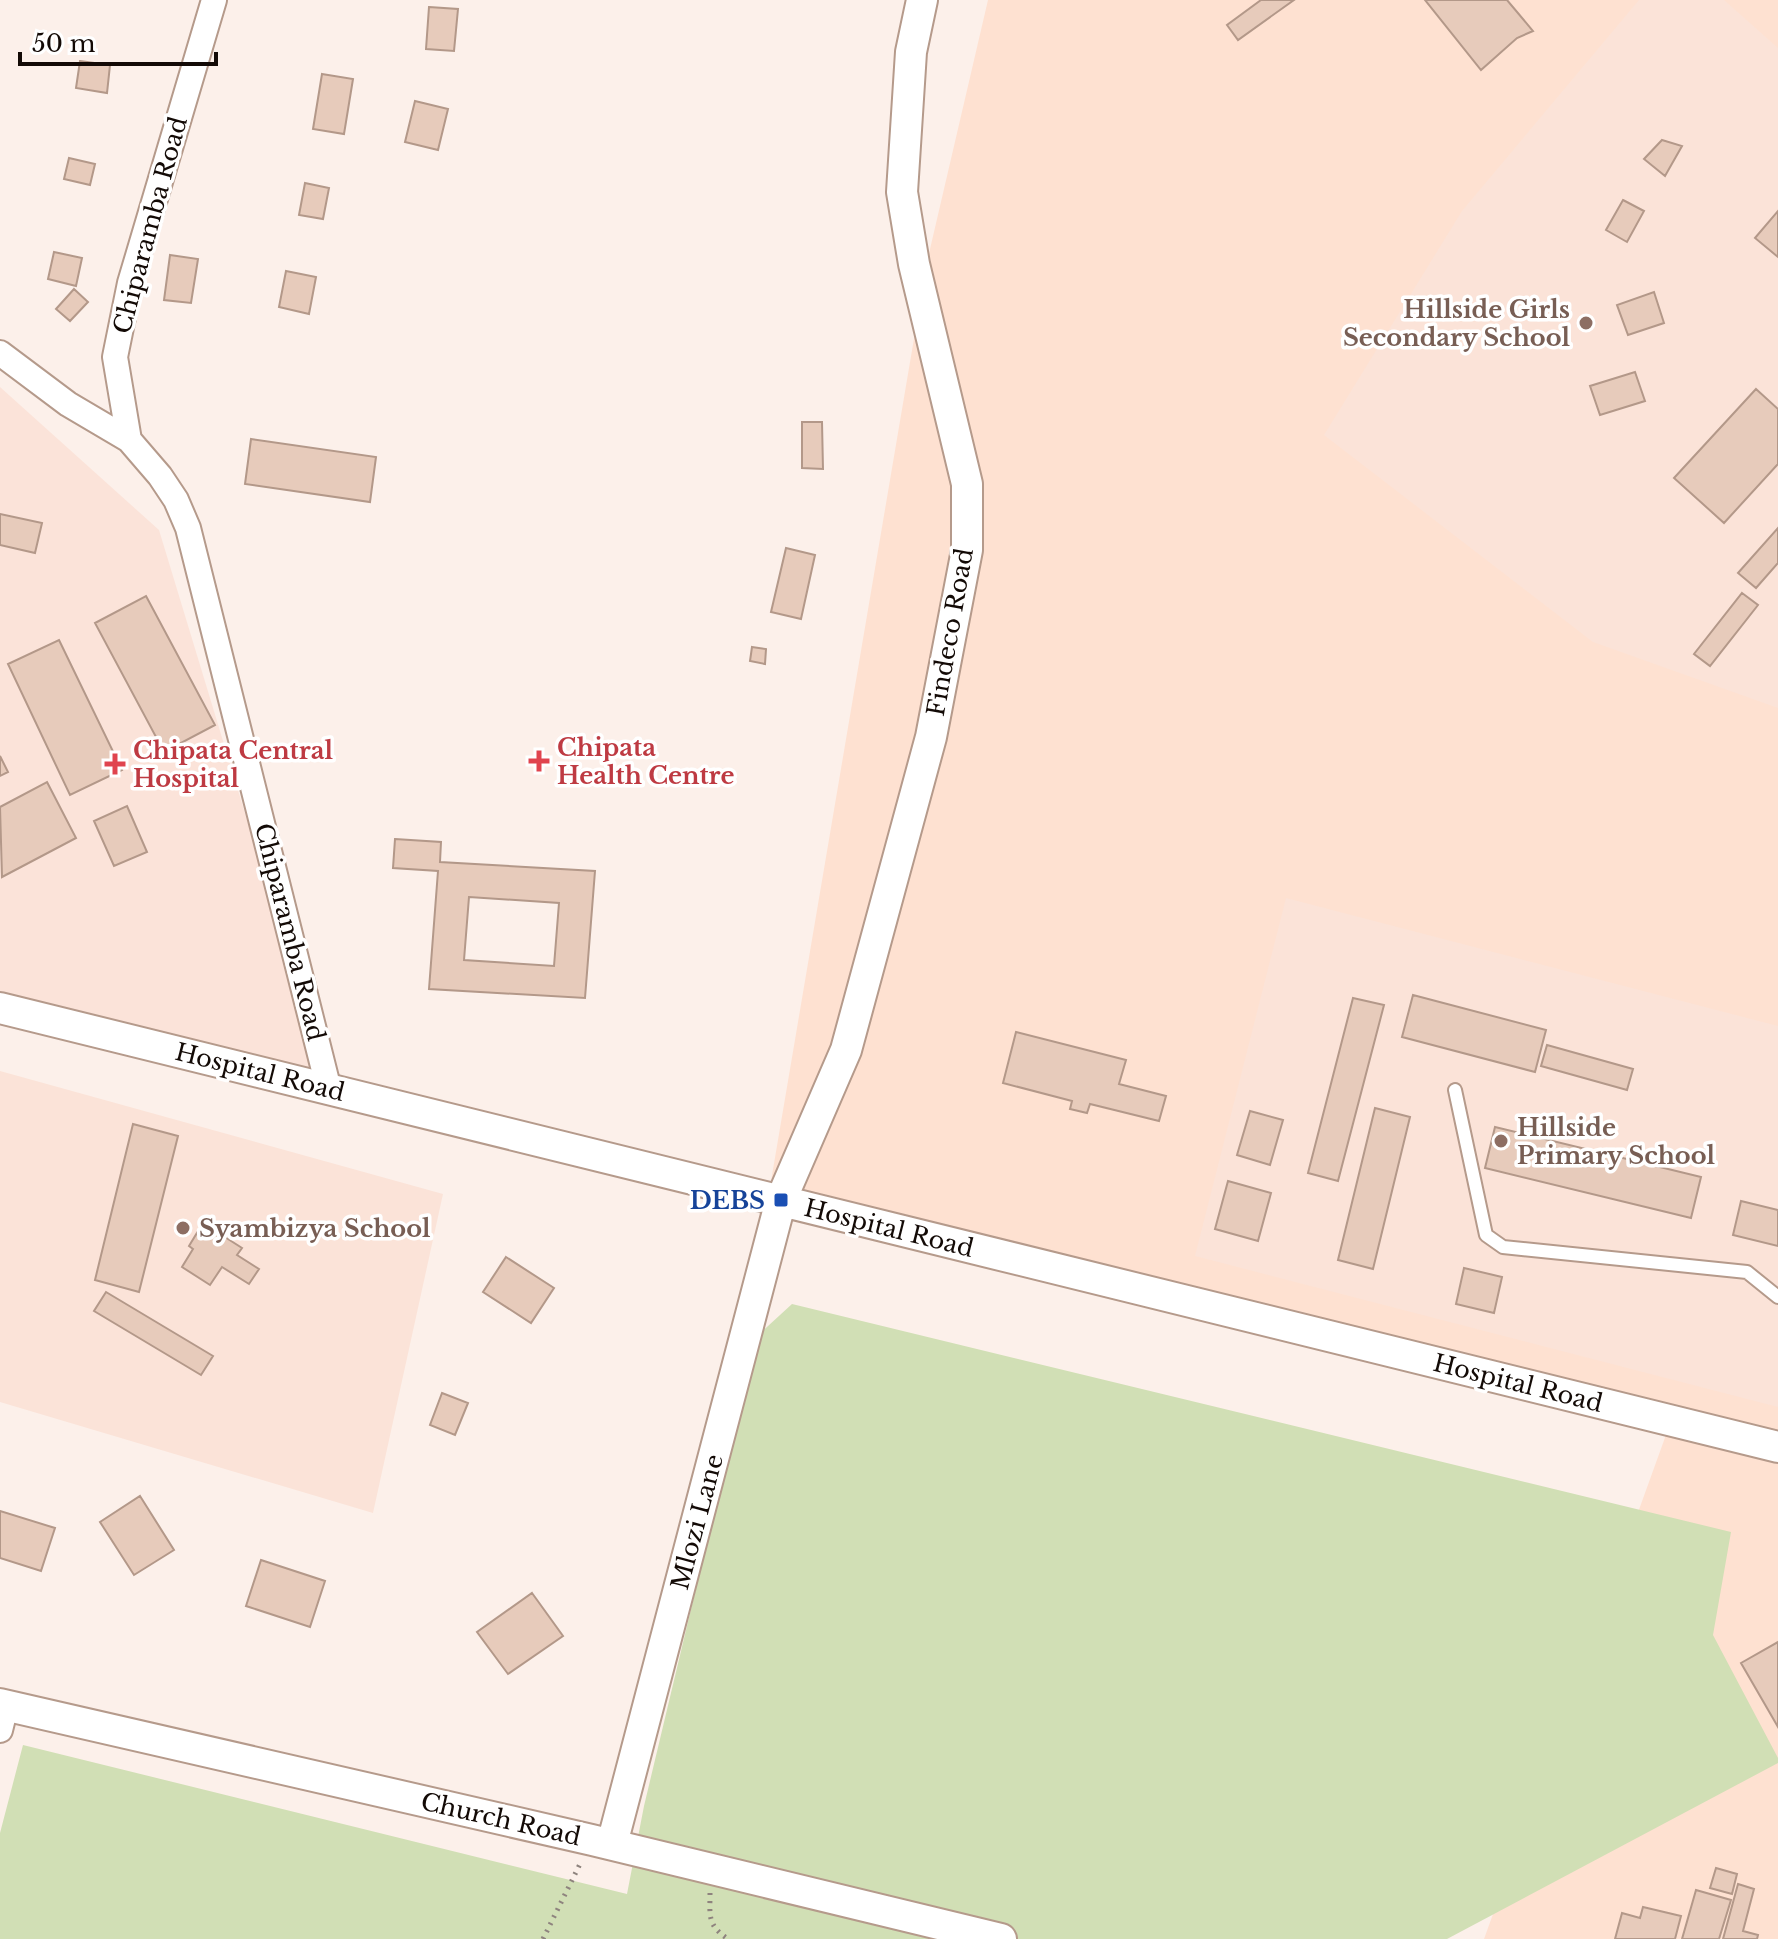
<svg xmlns="http://www.w3.org/2000/svg" width="1778" height="1939" font-family="'Libre Baskerville',serif">
<style>
.built{fill:#fee1d1}
.education{fill:#fbe3d8}
.medical{fill:#fbe3d9}
.green{fill:#d1dfb5}
.building{fill:#e7cbbb;stroke:#b39889;stroke-width:2;fill-rule:evenodd}
.lines{fill:none;stroke-linecap:round;stroke-linejoin:round}
.service-casing{stroke:#b59a8b;stroke-width:16}
.minor-casing{stroke:#b59a8b;stroke-width:28}
.tertiary-casing{stroke:#b59a8b;stroke-width:34}
.path{stroke:#8e837e;stroke-width:5;stroke-dasharray:2 6;stroke-linecap:butt}
.service{stroke:#fff;stroke-width:12}
.minor{stroke:#fff;stroke-width:24}
.tertiary{stroke:#fff;stroke-width:30}
.education-dot{fill:#8d6e63;stroke:#fff;stroke-width:3}
.health-dot{fill:#e0444e;stroke:#fff;stroke-width:3}
.transit-dot{fill:#1a4fb4;stroke:#fff;stroke-width:3}
.labels{text-anchor:middle;dominant-baseline:central;stroke-width:7;stroke-linejoin:round;paint-order:stroke}
.street-label{font-size:24px;fill:#130a06;stroke:#fff}
.education-label{font-size:24px;font-weight:bold;fill:#785e54;stroke:#fff;text-anchor:start}
.health-label{font-size:24px;font-weight:bold;fill:#be3a42;stroke:#fff;text-anchor:start}
.transit-label{font-size:24px;font-weight:bold;fill:#164399;stroke:#fff;text-anchor:end}
</style>
<rect width="100%" height="100%" fill="#fcf0ea"/>
<path class="built" d="M988,0H1778V1939H1484L1671,1421L769,1193L927,262Z"/>
<path class="education" d="M1639,0H1724L1778,48V708L1593,642L1324,435L1462,211Z
M1286,898L1778,1026V1407L1195,1256Z
M0,1071L443,1194L373,1513L0,1402Z"/>
<path class="medical" d="M0,387L159,530L329,1090L0,999Z"/>
<path class="green" d="M792,1304L1731,1532L1713,1635L1778,1758V1763L1447,1939H0V1833L23,1745L627,1894L644,1806L756,1337Z"/>
<path class="building" d="M1261,0H1294L1238,40L1227,25Z
M1425,0H1507L1533,31L1517,38L1481,70Z
M429,7L458,9L454,51L426,49Z
M80,61L110,65L107,93L76,88Z
M322,74L353,79L344,134L313,129Z
M415,101L448,109L438,150L405,142Z
M1662,140L1682,146L1665,176L1644,159Z
M69,158L95,164L90,185L64,179Z
M305,183L329,188L323,219L299,215Z
M1623,200L1644,211L1627,242L1606,230Z
M1778,211V257L1755,238Z
M54,252L82,258L76,286L48,279Z
M170,255L198,259L191,303L164,300Z
M286,271L316,277L309,314L279,307Z
M74,289L88,302L70,321L56,309Z
M1654,292L1664,323L1628,335L1617,305Z
M1635,372L1645,401L1600,415L1590,386Z
M1756,389L1778,409V464L1724,523L1674,478Z
M802,422H822L823,469L802,468Z
M251,439L376,457L370,502L245,484Z
M0,514L42,523L35,553L0,545Z
M1778,528V563L1756,588L1738,573Z
M786,548L815,555L801,619L771,612Z
M1742,593L1758,605L1710,666L1694,654Z
M146,596L215,725L164,752L95,623Z
M59,640L122,770L70,795L8,664Z
M752,647L766,649L765,664L750,661Z
M0,756L8,772L0,776Z
M47,782L76,838L2,877L0,807Z
M127,806L147,852L114,866L94,821Z
M395,839L441,842L440,862L595,871L585,998L429,989L438,871L393,868ZM469,897L559,903L554,966L464,960Z
M1413,995L1546,1030L1535,1072L1402,1037Z
M1353,998L1384,1005L1338,1181L1308,1173Z
M1016,1032L1126,1060L1119,1084L1166,1096L1159,1121L1090,1104L1087,1113L1070,1109L1072,1101L1003,1083Z
M1547,1045L1633,1069L1627,1090L1541,1066Z
M1375,1108L1410,1117L1373,1269L1338,1260Z
M1250,1111L1283,1120L1270,1165L1237,1155Z
M133,1124L178,1136L139,1292L95,1280Z
M1495,1127L1701,1177L1691,1218L1485,1168Z
M1228,1181L1271,1193L1258,1241L1215,1229Z
M1741,1201L1778,1210V1246L1733,1235Z
M203,1223L242,1248L237,1255L259,1269L249,1284L222,1267L210,1285L182,1267L193,1249L189,1246Z
M506,1257L554,1288L531,1323L483,1292Z
M1464,1268L1502,1277L1494,1313L1456,1304Z
M106,1292L213,1356L201,1375L94,1311Z
M442,1393L468,1403L455,1435L430,1425Z
M140,1496L174,1550L134,1575L100,1522Z
M0,1511L55,1528L41,1571L0,1558Z
M261,1560L325,1581L310,1627L246,1606Z
M532,1593L563,1636L508,1674L477,1632Z
M1778,1642V1727L1741,1663Z
M1716,1868L1737,1874L1732,1894L1710,1888Z
M1738,1884L1754,1889L1743,1931L1758,1935L1757,1939H1723Z
M1696,1890L1731,1900L1719,1939H1682Z
M1643,1907L1681,1916L1675,1939H1615L1622,1913L1640,1918Z"/>
<g class="lines">
<defs>
<path id="service" d="M1455,1090L1486,1235L1503,1247L1747,1272L1778,1297"/>
<path id="minor" d="M214,0L130,283L115,357L129,440L160,476L176,500L188,528L329,1090
M0,353L68,404L129,440
M0,1730L6,1706"/>
<path id="tertiary" d="M0,1008L1778,1447
M0,1704L592,1840L1001,1939
M612,1844L781,1200L846,1050L931,737L967,550V484L914,264L902,192L911,52L922,0"/>
</defs>
<use href="#service" class="service-casing"/>
<use href="#minor" class="minor-casing"/>
<use href="#tertiary" class="tertiary-casing"/>
<path class="path" d="M710,1893C710,1916 707,1925 728,1939
M543,1939L581,1862"/>
<use href="#service" class="service"/>
<use href="#minor" class="minor"/>
<use href="#tertiary" class="tertiary"/>
</g>
<g class="education-dot">
<circle cx="1586" cy="323" r="8"/>
<circle cx="1501" cy="1141" r="8"/>
<circle cx="183" cy="1228" r="8"/>
</g>
<g class="health-dot">
<path d="M535 749h8v8h8v8h-8v8h-8v-8h-8v-8h8z"/>
<path d="M111 752h8v8h8v8h-8v8h-8v-8h-8v-8h8z"/>
</g>
<rect class="transit-dot" x="773" y="1192" width="16" height="16" rx="4"/>
<g class="labels">
<g class="street-label">
<text transform="translate(150 225) rotate(-75)">Chiparamba Road</text>
<text transform="translate(950 632) rotate(-80)">Findeco Road</text>
<text transform="translate(290 932) rotate(76)">Chiparamba Road</text>
<text transform="translate(260 1072) rotate(14)">Hospital Road</text>
<text transform="translate(889 1228) rotate(14)">Hospital Road</text>
<text transform="translate(1518 1383) rotate(14)">Hospital Road</text>
<text transform="translate(697 1522) rotate(-75)">Mlozi Lane</text>
<text transform="translate(501 1819) rotate(13)">Church Road</text>
</g>
<g class="education-label">
<text x="1570" y="309" text-anchor="end">Hillside Girls<tspan x="1570" dy="28">Secondary School</tspan></text>
<text x="1517" y="1127">Hillside<tspan x="1517" dy="28">Primary School</tspan></text>
<text x="199" y="1228">Syambizya School</text>
</g>
<g class="health-label">
<text x="557" y="747">Chipata<tspan x="557" dy="28">Health Centre</tspan></text>
<text x="133" y="750">Chipata Central<tspan x="133" dy="28">Hospital</tspan></text>
</g>
<g class="transit-label">
<text x="765" y="1200">DEBS</text>
</g>
</g>
<path d="M20 52v12h196v-12" fill="none" stroke="#130a06" stroke-width="4"/>
<text x="32" y="52" font-size="24" fill="#130a06" stroke="#ffffff" stroke-width="6" paint-order="stroke">50 m</text>
</svg>
